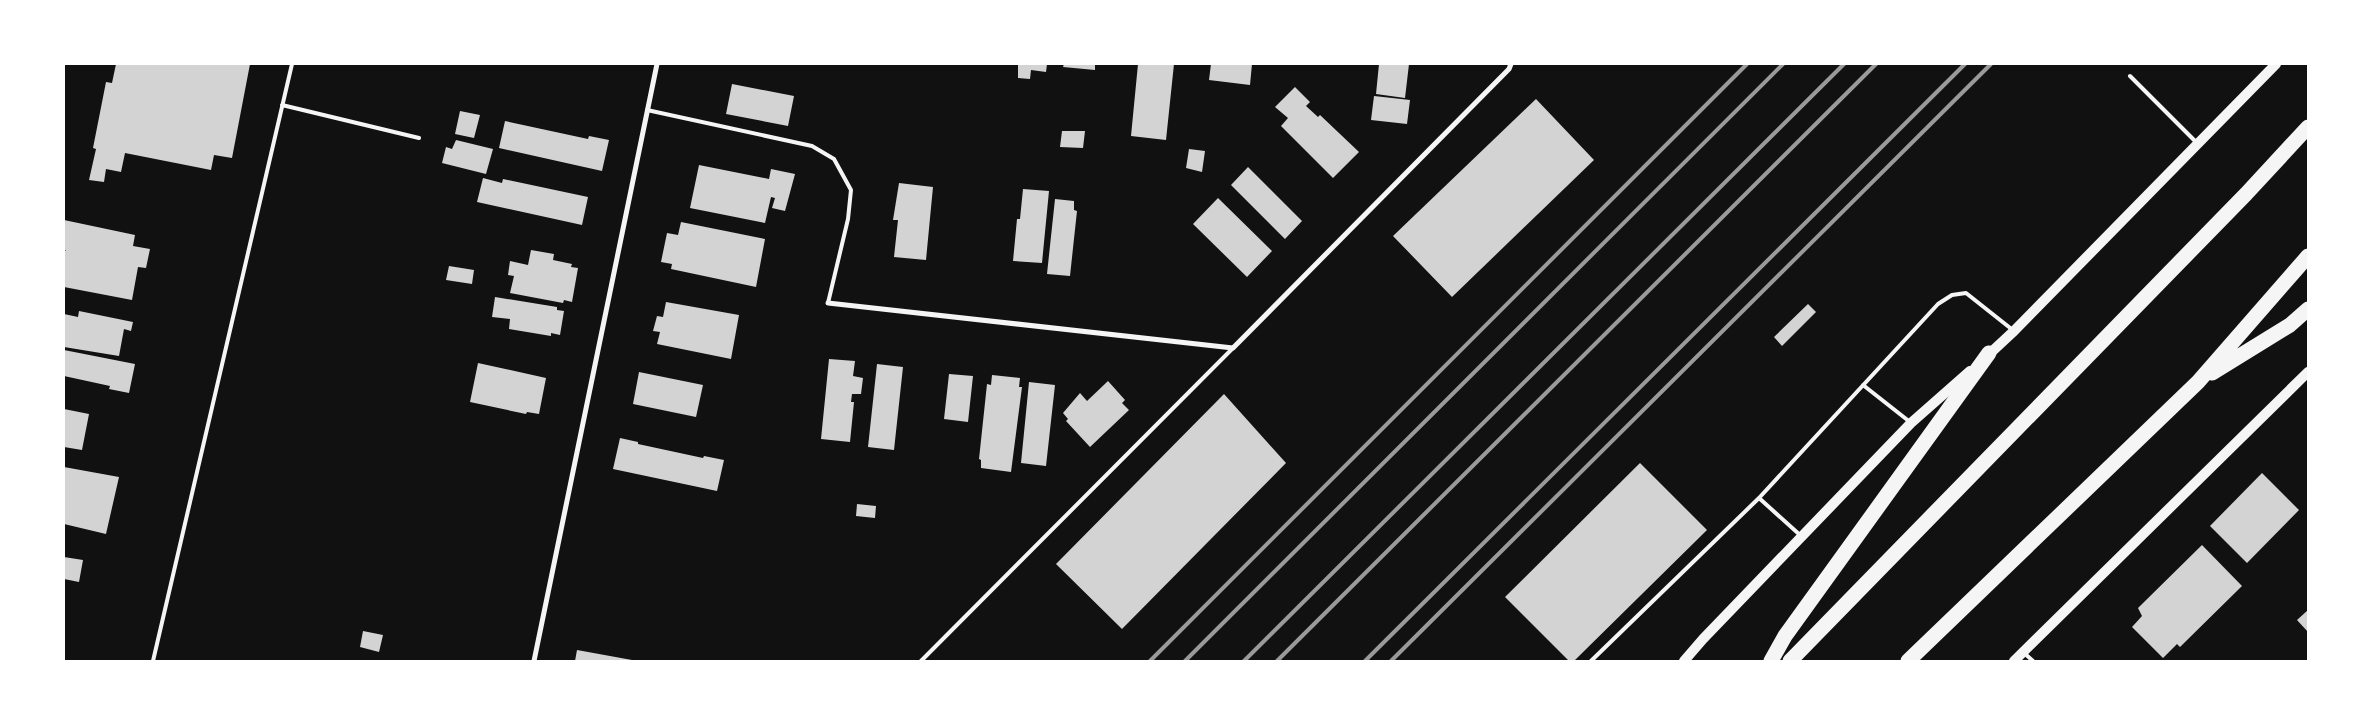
<svg xmlns="http://www.w3.org/2000/svg" width="2372" height="725" font-family="'Asap Condensed',sans-serif">
<style>
.building{fill:#d3d3d3}
.lines{fill:none;stroke-linecap:round;stroke-linejoin:round}
.service{stroke:#f5f5f5;stroke-width:4}
.minor{stroke:#f5f5f5;stroke-width:5}
.secondary{stroke:#f5f5f5;stroke-width:10}
.motorway{stroke:#f5f5f5;stroke-width:15}
.rail{stroke:#9a9a9a;stroke-width:4}
</style>
<rect width="100%" height="100%" fill="#111"/>
<path class="building" d="M116,64H250L232,158L214,155L211,170L125,153L121,172L106,169L104,182L89,180L96,149L93,148L106,82L112,83Z
M1018,64H1047L1046,72L1031,70L1030,79L1018,78Z
M1064,64H1095V70L1063,67Z
M1138,64H1174L1166,140L1131,136Z
M1211,64H1252L1250,85L1209,80Z
M1379,64H1409L1405,98L1376,94Z
M732,84L794,96L788,126L726,114Z
M1295,87L1310,102L1306,106L1318,117L1320,115L1359,152L1333,178L1281,126L1288,118L1275,107Z
M1374,96L1410,100L1407,124L1371,120Z
M1536,99L1594,160L1452,297L1393,236Z
M460,111L480,115L474,138L455,134Z
M505,121L588,139L589,136L609,140L602,171L499,148Z
M1062,131H1085L1083,148L1060,147Z
M456,140L493,149L486,174L442,163L446,147L452,149Z
M1189,149L1205,151L1202,172L1186,168Z
M699,165L769,179L771,169L795,174L785,211L772,208L775,198L771,197L765,223L690,208Z
M1248,167L1302,221L1285,239L1231,185Z
M483,178L502,183L503,179L588,197L582,225L477,202Z
M899,183L933,187L926,260L894,257L898,220H893Z
M1023,189L1049,191L1042,263L1013,261L1017,219H1020Z
M1218,198L1272,251L1247,277L1193,224Z
M1055,199L1074,201V210L1077,211L1070,276L1047,274Z
M64,220L135,235L133,246L150,249L146,268L138,267L132,300L64,287V252L66,250H64Z
M681,222L765,239L756,287L671,269L672,264L661,262L667,233L678,235Z
M531,250L554,254L553,260L572,264L571,267L578,268L572,302L564,300L563,303L510,293L514,276L508,275L510,261L528,265Z
M449,266L474,270L472,284L446,280Z
M495,297L557,307V310L564,311L560,335L551,333V336L509,329L510,319L492,317Z
M666,302L739,315L731,359L657,344L660,332L653,331L657,316L663,317Z
M1808,304L1816,312L1782,346L1774,337Z
M79,311L133,322L131,331L124,329L119,356L64,347V314L78,317Z
M64,350L135,364L129,393L109,389L110,386L64,376Z
M829,359L855,361L853,376L863,378L861,394H852L851,402H854L850,442L821,439Z
M478,363L546,378L539,414L527,412L526,414L470,402Z
M877,364L903,367L894,450L868,447Z
M639,372L703,385L696,417L633,404Z
M949,374L973,376L968,422L944,419Z
M992,375L1020,378L1019,387H1022L1011,472L981,468V460L979,459L987,384L991,385Z
M1108,381L1125,400L1122,403L1129,410L1090,447L1066,421L1068,419L1063,413L1080,393L1087,401Z
M1029,382L1055,385L1046,466L1021,463Z
M1224,394L1286,463L1122,629L1056,564Z
M64,409L89,414L82,450L64,447Z
M620,438L638,442V444L703,458L704,456L724,460L717,491L613,469Z
M1640,463L1707,530L1574,661H1569L1505,597Z
M64,467L119,477L106,534L64,524Z
M2262,473L2299,510L2247,563L2210,526Z
M857,504L876,506L875,518L856,516Z
M2202,545L2242,586L2180,647L2177,644L2163,658L2132,627L2142,616L2138,608Z
M64,557L83,560L79,582L64,579Z
M2308,610V632L2297,620Z
M363,631L383,635L379,652L360,647Z
M577,650L632,660V661H575Z"/>
<g class="lines">
<path class="service" d="M2130,76L2197,143
M282,105L419,138
M647,110L812,146L834,159L851,190L848,219L828,303
M1863,385L1910,422
M1759,498L1800,535
M2023,652L2033,661
M153,661L292,64
M921,661L1233,348
M1591,661L1759,498L1938,304L1952,295L1966,293L2014,331"/>
<path class="minor" d="M828,303L1233,348L1509,69L1511,64
M534,661L657,64"/>
<path class="secondary" d="M1985,358L2014,331L2276,64
M1684,661L1703,639L1911,423L1970,371
M2014,661L2308,372"/>
<path class="motorway" d="M2212,373L2290,325L2308,309
M1771,661L1785,636L1989,353
M1790,661L2246,194L2308,127
M1908,661L2198,382L2308,256"/>
<path class="rail" d="M1150,661L1747,64
M1185,661L1783,64
M1244,661L1844,64
M1277,661L1876,64
M1365,661L1965,64
M1391,661L1991,64"/>
</g>
<rect width="2372" height="725" fill="none" stroke="#ffffff" stroke-width="130"/>
</svg>
